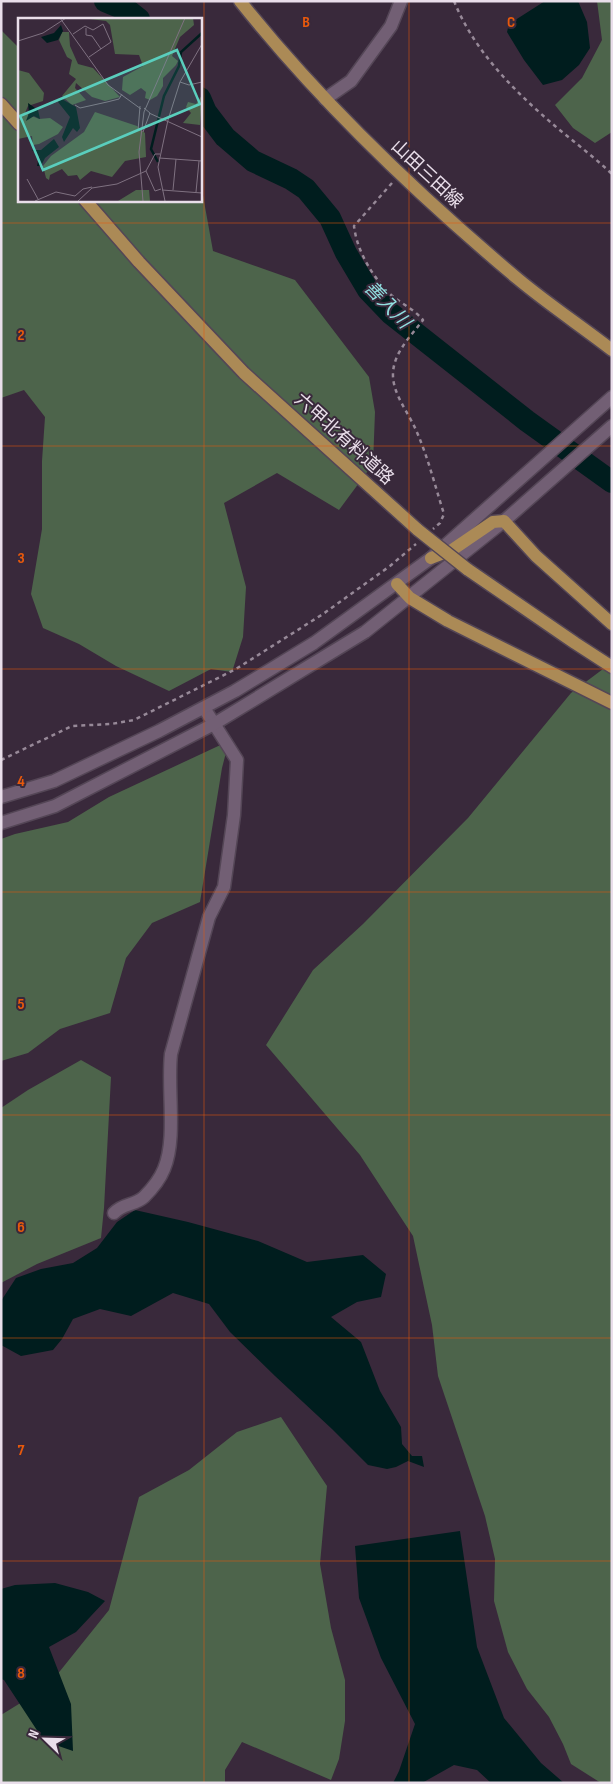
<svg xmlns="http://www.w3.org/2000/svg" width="613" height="1784" font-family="'Sofia Sans Condensed','Noto Sans JP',sans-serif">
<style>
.forest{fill:#4d644b}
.water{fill:#001d1e}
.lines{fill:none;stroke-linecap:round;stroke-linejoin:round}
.river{stroke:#001d1e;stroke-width:22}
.minor-casing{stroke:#544656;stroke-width:15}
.tertiary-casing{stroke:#544656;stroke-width:15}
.primary-casing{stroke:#544656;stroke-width:15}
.path{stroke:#978998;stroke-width:2.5;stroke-dasharray:4 4;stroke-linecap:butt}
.minor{stroke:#725f74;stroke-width:12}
.tertiary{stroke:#725f74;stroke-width:12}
.primary{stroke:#ab8a56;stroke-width:12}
.primary-bridge-casing{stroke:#544656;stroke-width:15;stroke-linecap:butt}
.primary-bridge{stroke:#ab8a56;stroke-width:12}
.grid{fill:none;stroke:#e8590c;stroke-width:1;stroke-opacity:0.55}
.labels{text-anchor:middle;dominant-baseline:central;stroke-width:4;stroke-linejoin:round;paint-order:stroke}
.street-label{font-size:18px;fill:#e9deea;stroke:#39293b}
.water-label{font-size:19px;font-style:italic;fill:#91dfe0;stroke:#39293b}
.inset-river{fill:none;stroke:#001d1e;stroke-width:2.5}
.inset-road{fill:none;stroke:#7f7181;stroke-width:1}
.view{fill:#5acebd;fill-opacity:0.15;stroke:#5acebd;stroke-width:2.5}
.inset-edge{fill:none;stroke:#e9deea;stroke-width:2.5}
.grid-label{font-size:16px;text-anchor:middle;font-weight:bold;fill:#e8590c;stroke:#39293b;stroke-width:4;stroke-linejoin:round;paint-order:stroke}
</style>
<rect width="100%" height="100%" fill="#39293b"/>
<path class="forest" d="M597,1H612V132L595,143L573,128L555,105L582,78L602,40Z
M1,30L19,48V200H200V179L213,251L295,280L369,377L375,412L373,464L339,510L277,473L224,503L246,587L243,637L232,672L211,669L169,691L116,666L79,644L43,628L31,594L42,529V461L45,417L24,390L1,398Z
M612,666V1783H601L571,1764L563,1744L549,1717L527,1689L508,1652L494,1601L495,1559L485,1516L438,1376L432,1325L413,1236L360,1155L266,1045L313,970L363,924L468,818L571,693L603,669Z
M229,741L222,768L200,902L152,923L126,958L110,1013L60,1029L28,1053L1,1061V839L15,834L68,822L109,797Z
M81,1060L111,1077L104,1208L101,1238L37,1264L1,1283V1108L28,1090Z
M281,1417L327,1486L320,1564L331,1628L345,1680V1721L339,1759L331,1780L242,1742L225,1770V1783H1V1715L48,1686L109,1610L139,1497L189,1470L237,1432Z"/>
<path class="water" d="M545,1H578L587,22L590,48L579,65L562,80L543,85L524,60L507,32L509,24Z
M135,1210L188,1222L258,1241L307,1262L363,1255L386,1274L381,1297L357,1302L331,1317L361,1342L380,1391L401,1427L402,1444L412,1456H422L424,1467L408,1461L396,1467L387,1469L368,1465L332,1429L275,1376L230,1332L209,1304L173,1293L131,1316L100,1309L73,1319L62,1339L53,1350L21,1356L1,1345V1301L16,1278L41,1269L73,1263L97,1248L117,1222Z
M460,1531L477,1647L504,1718L541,1763L564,1783H491L477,1770L454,1765L422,1783H393L399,1771L415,1724L381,1658L359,1598L355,1546Z
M55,1583L88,1592L105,1601L76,1632L49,1647L71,1704L73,1751L44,1741L4,1680L1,1679V1589L15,1585Z"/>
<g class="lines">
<path class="river" d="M105,1L129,11L139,19
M200,98L206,112L225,137L253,161L291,179L306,189L330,218L346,253L368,290L390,313L527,421L612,482"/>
<defs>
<path id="minor" d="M325,99L351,81L391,26L401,1
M114,1213C123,1203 134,1206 144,1197C152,1189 160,1179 164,1169C177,1138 167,1089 171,1054L209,917L224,887L234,815L237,760L204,708"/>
<path id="tertiary" d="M1,797L54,781L159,731L235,691L314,643L431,558L612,397
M1,823L55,806L214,724L365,632L504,521L612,426"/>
<path id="primary" d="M240,1C322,104 418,195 518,279C548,304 581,326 612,350
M1,104L19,124
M85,200L139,262L244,373L418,530
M431,558L452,550L493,522L504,521L536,556L612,624
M467,569L575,643L612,667
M397,584L410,598L448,621L612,703"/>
</defs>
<use href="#minor" class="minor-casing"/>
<use href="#tertiary" class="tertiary-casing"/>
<use href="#primary" class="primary-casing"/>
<path class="path" d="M454,1C474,51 515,92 555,126C574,142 594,157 612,174
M392,183L354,226C357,251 372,276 390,294C400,303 414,309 423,320C411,336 394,352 393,373C392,393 408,412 416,430C428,457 435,486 444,514L440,523L433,529
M1,760L72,726L111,724L134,720L236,669L323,614L390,566L416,544"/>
<use href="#minor" class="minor"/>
<use href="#tertiary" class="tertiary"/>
<use href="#primary" class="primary"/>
<defs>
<path id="primary-bridge" d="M418,530L467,569"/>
</defs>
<use href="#primary-bridge" class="primary-bridge-casing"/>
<use href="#primary-bridge" class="primary-bridge"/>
</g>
<path class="grid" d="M204,1V1783M409,1V1783M1,223H612M1,446H612M1,669H612M1,892H612M1,1115H612M1,1338H612M1,1561H612"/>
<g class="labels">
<g class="street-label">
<text transform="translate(427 174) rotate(43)">山田三田線</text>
<text transform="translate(344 439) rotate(42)">六甲北有料道路</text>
</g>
<g class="water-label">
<text transform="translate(387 305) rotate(46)">善入川</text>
</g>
</g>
<g transform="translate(18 18)">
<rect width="184" height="184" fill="#39293b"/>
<path d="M175,0L176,7L162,19L154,38L160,43L158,47L145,60V68L139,78L132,82L127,80L128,74L123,70L112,77L104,72L105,59L125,48L121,37L97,36L92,7L88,3L72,1ZM44,14H51L52,28L60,46L75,50L102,79L87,83L74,79L58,65L57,70L68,82L54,87L44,78L58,61L51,56L54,42L49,39L41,22ZM0,52L11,55L26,75L25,83L10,88L7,95L21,101L32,100L45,109L40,116L21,126L15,127L14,118L0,121ZM184,77L182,107L165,105L173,95L168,89L170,84L178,86ZM77,94L119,108L127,115L128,139L107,143L94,159L73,153L62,162L59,157L50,158L44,151L32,157L31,162L28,160L25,148L33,138L66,114ZM118,172H131L132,183H100Z" fill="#4d644b"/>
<path d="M43,7L45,13L40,22L29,25L23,19L36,15ZM42,80L58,89L62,110L59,114L55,110L46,124L44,119L52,99L40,84ZM10,85L20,92L22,101L16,98L8,103L11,95ZM36,121L41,129L27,140L23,148H19L21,138L14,132H23Z" fill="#001d1e"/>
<path class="inset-river" d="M140,144L133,131L146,78L161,48L163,34L184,15"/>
<path class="inset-road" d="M42,0L90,67L123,91M68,10V17L74,18L83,31M55,16L67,8L75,12L85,6L93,24L71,39M0,23L25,15L48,0M162,64L171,67L184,64M57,87L62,90L89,84L101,81L104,76M131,95L184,119M120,113L122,88M125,114L132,95L126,90M141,140L184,143M128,153L137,173L143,171M9,161L20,181M144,172L184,175M155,172L158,141M178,174L181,143M17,183L38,174L57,178L65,171L74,169M60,183L74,170L99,166L128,153L137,136H142M125,183L121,134L126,94L167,0M147,183L140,149L150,102L162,64L184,26"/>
<path class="view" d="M159,32L182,86L25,152L2,98Z"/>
<rect width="184" height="184" class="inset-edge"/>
</g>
<g class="grid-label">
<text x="306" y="27">B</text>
<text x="511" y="27">C</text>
<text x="21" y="340">2</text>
<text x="21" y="563">3</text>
<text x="21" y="786">4</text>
<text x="21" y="1009">5</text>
<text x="21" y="1232">6</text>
<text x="21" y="1455">7</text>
<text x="21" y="1678">8</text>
</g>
<rect width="613" height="1784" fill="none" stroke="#e9deea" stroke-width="5"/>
<g transform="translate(45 1739) rotate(293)" stroke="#39293b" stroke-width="4" paint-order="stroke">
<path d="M0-4L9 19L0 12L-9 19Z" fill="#e9deea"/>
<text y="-8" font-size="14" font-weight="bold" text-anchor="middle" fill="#e9deea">N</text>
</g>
</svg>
